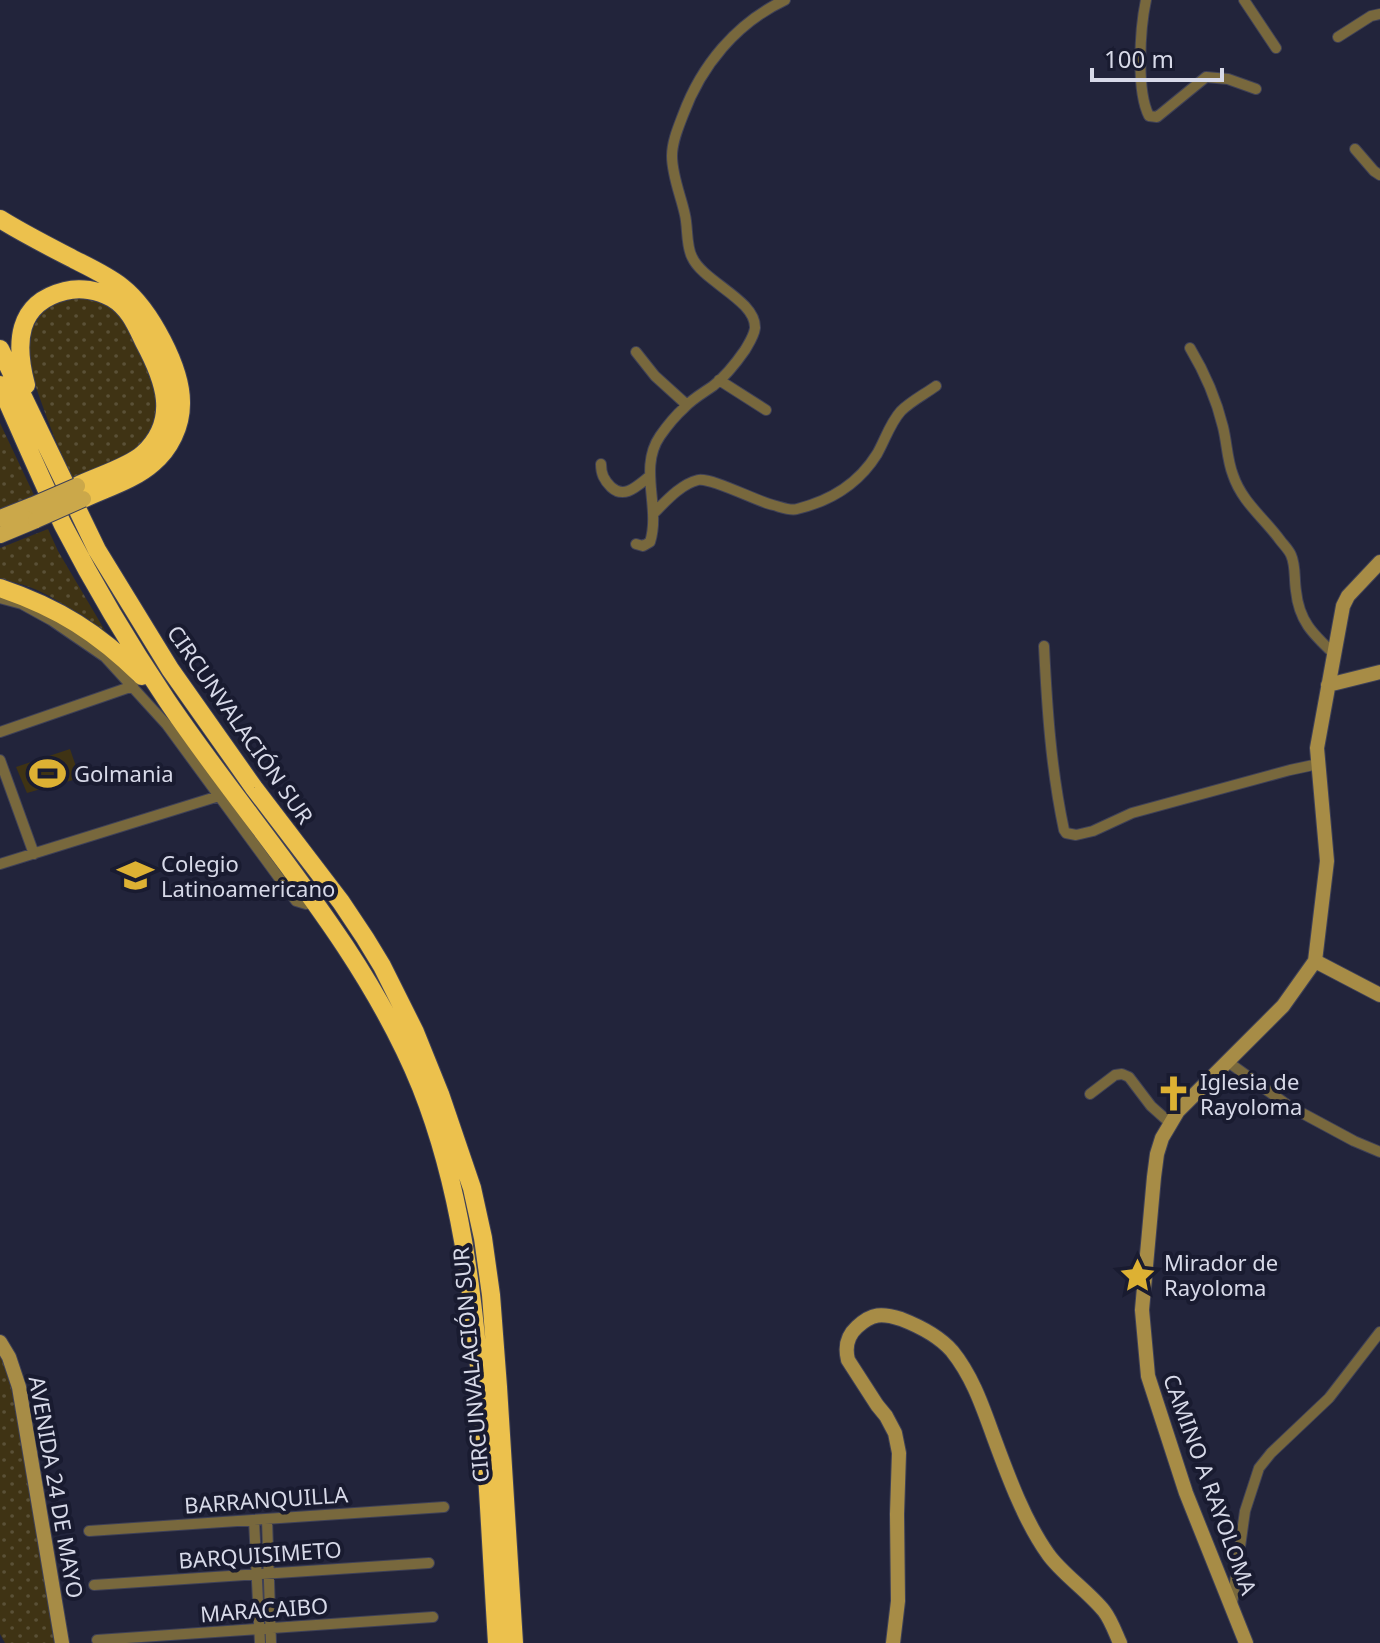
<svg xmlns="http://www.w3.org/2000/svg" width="1380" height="1643" font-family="'Noto Sans',sans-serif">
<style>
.grass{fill:url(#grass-dots)}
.garden{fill:#3f3314}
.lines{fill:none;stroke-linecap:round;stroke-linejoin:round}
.street-casing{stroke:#3f4157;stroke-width:12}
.secondary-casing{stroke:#3f4157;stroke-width:16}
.primary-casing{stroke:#3f4157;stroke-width:18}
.highway-casing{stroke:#3f4157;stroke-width:20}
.street{stroke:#78683d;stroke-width:10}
.secondary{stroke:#a78c46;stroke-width:14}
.primary{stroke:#cba84a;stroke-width:16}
.highway{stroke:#ecc14d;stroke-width:18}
.primary-bridge-casing{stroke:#3f4157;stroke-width:18;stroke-linecap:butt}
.primary-bridge{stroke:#cba84a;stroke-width:16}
.labels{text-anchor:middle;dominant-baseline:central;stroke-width:8;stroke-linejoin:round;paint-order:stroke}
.street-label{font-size:22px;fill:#d7d9e8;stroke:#191b30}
.poi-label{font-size:22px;fill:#d7d9e8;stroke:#191b30;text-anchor:start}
</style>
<defs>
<pattern id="grass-dots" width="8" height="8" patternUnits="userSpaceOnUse" patternTransform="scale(2)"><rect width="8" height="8" fill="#3f3314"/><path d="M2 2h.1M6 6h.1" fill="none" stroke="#5a5036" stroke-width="1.8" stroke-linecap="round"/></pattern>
</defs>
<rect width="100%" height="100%" fill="#22243b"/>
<path class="grass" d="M61,298L103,299L128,322L157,392L156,416L150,433L137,451L106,466L71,478C59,449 47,420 37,390C33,377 26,362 27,348C30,326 42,309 61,298Z
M0,423L34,495L0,510Z
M48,529L58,551L107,634C71,611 44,585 0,580V548Z
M0,1357L8,1370L42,1556L54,1643H5L0,1634Z"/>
<path class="garden" d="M70,749L80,778L27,793L16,767Z"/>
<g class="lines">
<defs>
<path id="street" d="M1146,0C1140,28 1136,91 1149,116L1157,117L1206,77L1228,79L1256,89
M1244,0L1276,48
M1338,37L1371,16L1380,14
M1355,149L1374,171L1380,175
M1190,348C1205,373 1216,398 1223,427C1227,443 1227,460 1233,475C1242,502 1264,518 1280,540C1283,544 1289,550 1291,555C1296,566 1294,579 1296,591C1299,621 1313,634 1333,653
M636,352L655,376L687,405
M719,380L766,410
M601,464C601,474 604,480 611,487C625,500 638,485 650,476
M654,513C666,501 681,484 698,480C711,477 756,501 773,505C781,507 790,511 797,509C830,501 859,483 877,454C885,440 890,423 901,411C911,401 925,394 936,386
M636,544L643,546L650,542C661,507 638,468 660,436C667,426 675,416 684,408C692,399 703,393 713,386C726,376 736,363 745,350C749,343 754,336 755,328C756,300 703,282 692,257C686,246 688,228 685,215C681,196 672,176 672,156C672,142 678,128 683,115C701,66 736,23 785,0
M0,598L22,604L51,620L105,657L167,725L296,901L306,904L315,902
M1044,646C1047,708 1051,769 1064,830L1066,833L1076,835L1093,831L1132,813L1290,770L1318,764
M0,732L133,686
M0,760L34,854
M0,864L219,796
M1228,1062L1289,1106L1354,1141L1380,1152
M1090,1094L1115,1075L1122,1074L1129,1077L1151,1106L1170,1123
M267,1519L271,1643
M254,1520L260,1643
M89,1531L444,1507
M94,1585L429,1563
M1232,1604L1245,1511L1259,1468L1271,1453L1329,1398L1380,1332
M97,1640L433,1617"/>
<path id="secondary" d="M1328,685L1380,672
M1315,961L1380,995
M0,1342L9,1357L19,1387L62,1643
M893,1643L898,1601L897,1514L899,1453L895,1433L886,1416L877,1405L848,1360C845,1348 847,1336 857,1327C872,1313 882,1313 901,1319C919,1326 939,1336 952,1351C973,1377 983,1408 994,1438C1008,1476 1025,1522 1048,1554C1061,1573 1088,1591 1104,1611C1111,1620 1115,1632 1120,1643
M1246,1643L1186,1493L1148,1376L1142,1310L1154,1177L1157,1154L1162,1138L1178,1111L1283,1006L1315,961L1327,861L1317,748L1343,606L1348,596L1380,562"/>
<path id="primary" d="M0,518L33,505
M0,535L36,520"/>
<path id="highway" d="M0,219C24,234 50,247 75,260C91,268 108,276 122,287C150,309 182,369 181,404C181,426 170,449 153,463C134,480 106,488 83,499
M0,349L97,550L170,669L254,788L341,902L365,938L382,966L415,1032L440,1094L472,1188L483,1238L491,1295L498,1387L514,1643
M0,385C21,432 41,479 63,525C93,583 129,644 166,699C252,827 362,942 421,1087C461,1188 473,1293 482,1400C488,1481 492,1562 497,1643
M26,385C15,344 16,303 65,291C80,287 98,290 112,298C129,308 136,325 144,342C164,379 180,420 143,454C129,467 95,477 77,486
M0,588C59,608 98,633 142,676"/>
</defs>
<use href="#street" class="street-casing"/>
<use href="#secondary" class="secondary-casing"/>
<use href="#primary" class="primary-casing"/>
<use href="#highway" class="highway-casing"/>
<use href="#street" class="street"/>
<use href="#secondary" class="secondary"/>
<use href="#primary" class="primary"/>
<use href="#highway" class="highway"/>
<defs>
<path id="primary-bridge" d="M33,505L77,486
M36,520L83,499"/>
</defs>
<use href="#primary-bridge" class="primary-bridge-casing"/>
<use href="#primary-bridge" class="primary-bridge"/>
</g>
<defs>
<symbol id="stadium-bare" viewBox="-9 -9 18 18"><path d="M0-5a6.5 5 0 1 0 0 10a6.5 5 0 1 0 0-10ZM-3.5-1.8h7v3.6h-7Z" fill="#ddb133" stroke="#191b30" stroke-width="2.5" paint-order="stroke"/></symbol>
<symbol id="school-bare" viewBox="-9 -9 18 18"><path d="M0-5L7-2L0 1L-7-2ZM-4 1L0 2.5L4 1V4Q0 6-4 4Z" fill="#ddb133" stroke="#191b30" stroke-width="2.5" paint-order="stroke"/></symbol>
<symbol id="church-bare" viewBox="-9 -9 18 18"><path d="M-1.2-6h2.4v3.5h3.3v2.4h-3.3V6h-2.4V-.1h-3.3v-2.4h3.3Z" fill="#ddb133" stroke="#191b30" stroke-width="2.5" paint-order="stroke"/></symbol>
<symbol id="sight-bare" viewBox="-9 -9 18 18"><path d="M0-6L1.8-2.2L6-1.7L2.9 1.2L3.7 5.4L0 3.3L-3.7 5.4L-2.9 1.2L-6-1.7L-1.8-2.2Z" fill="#ddb133" stroke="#191b30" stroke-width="2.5" paint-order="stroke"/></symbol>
</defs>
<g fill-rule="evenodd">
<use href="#stadium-bare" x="22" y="748" width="51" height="51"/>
<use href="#school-bare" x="110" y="850" width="51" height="51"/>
<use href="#church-bare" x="1148" y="1068" width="51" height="51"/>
<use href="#sight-bare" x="1112" y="1250" width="51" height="51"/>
</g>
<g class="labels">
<g class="street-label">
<text transform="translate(241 724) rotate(55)">CIRCUNVALACIÓN SUR</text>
<text transform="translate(470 1365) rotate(-95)">CIRCUNVALACIÓN SUR</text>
<text transform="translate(1211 1484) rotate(70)">CAMINO A RAYOLOMA</text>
<text transform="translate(57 1487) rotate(80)">AVENIDA 24 DE MAYO</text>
<text transform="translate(266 1499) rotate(-4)">BARRANQUILLA</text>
<text transform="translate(260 1554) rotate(-4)">BARQUISIMETO</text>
<text transform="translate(264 1609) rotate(-4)">MARACAIBO</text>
</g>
<g class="poi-label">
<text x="74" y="773">Golmania</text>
<text x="161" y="863">Colegio<tspan x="161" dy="25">Latinoamericano</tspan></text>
<text x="1200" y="1081">Iglesia de<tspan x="1200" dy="25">Rayoloma</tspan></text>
<text x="1164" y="1262">Mirador de<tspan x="1164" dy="25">Rayoloma</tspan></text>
</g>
</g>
<path d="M1092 68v12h130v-12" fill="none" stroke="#d7d9e8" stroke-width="4"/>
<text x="1104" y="68" font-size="24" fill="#d7d9e8" stroke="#191b30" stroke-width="6" paint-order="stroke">100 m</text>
</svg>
